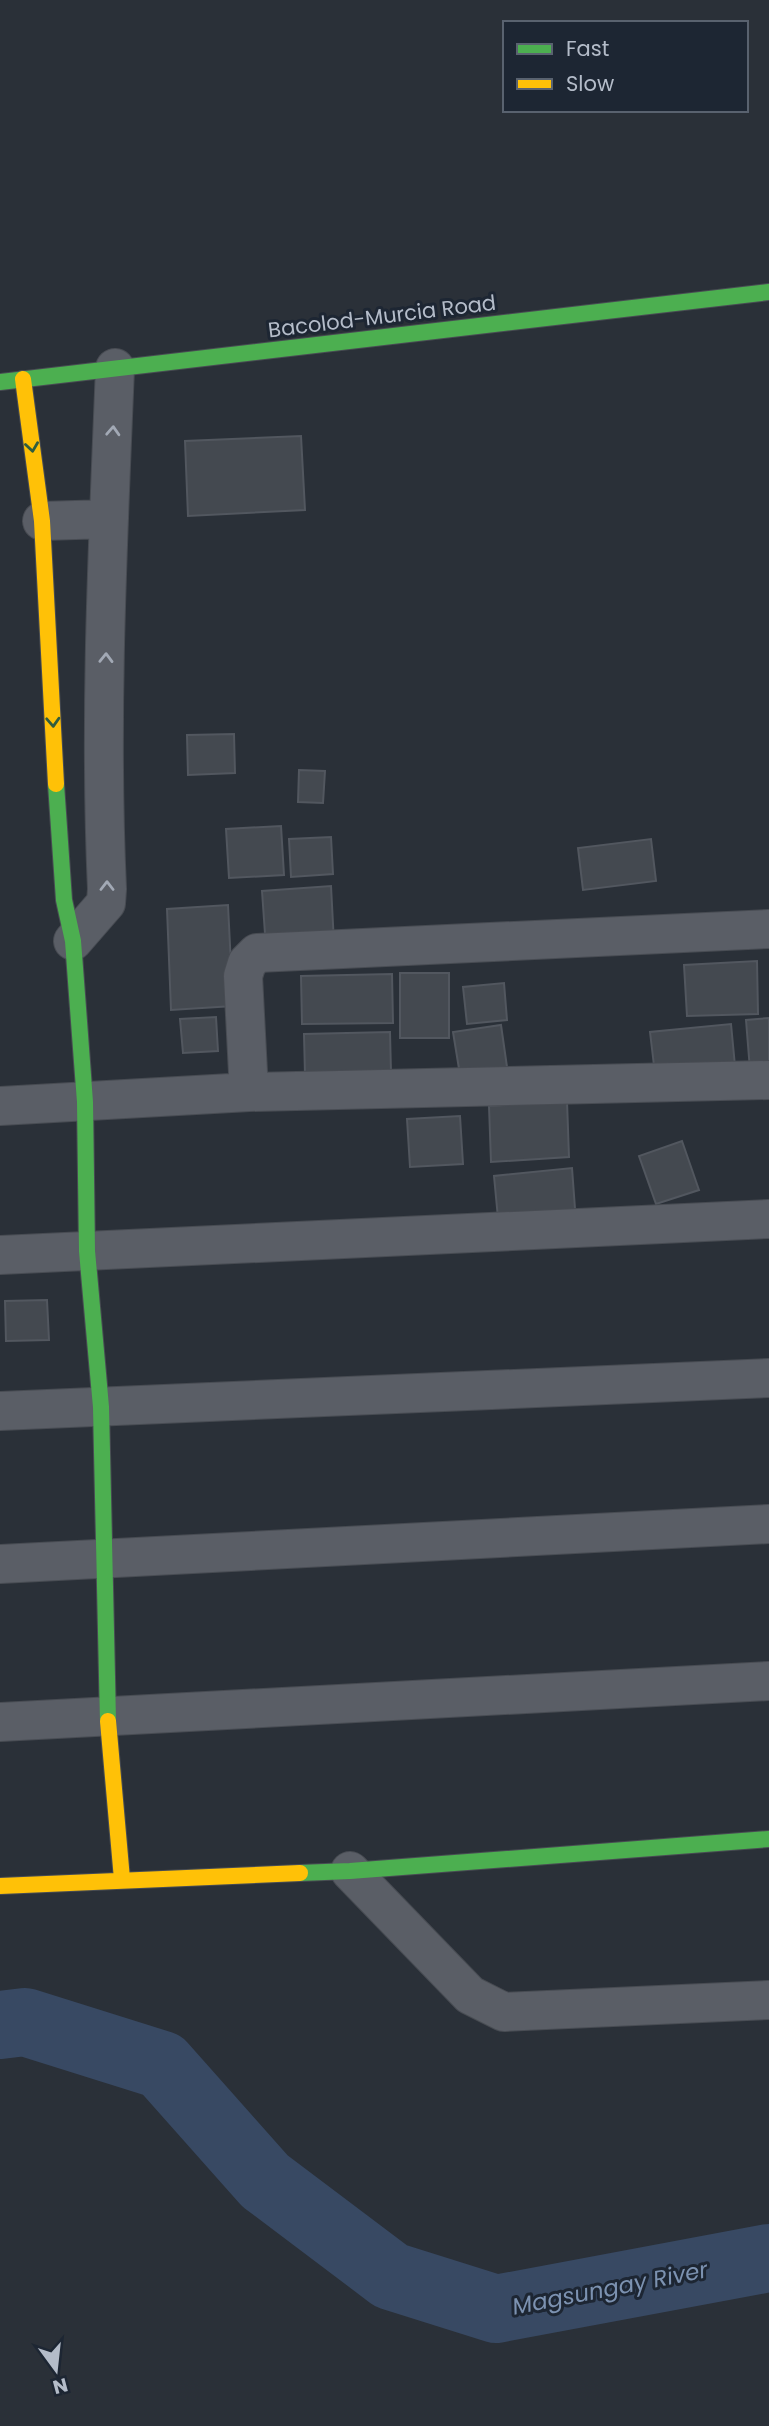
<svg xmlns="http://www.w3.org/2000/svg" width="769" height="2426" font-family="Poppins,sans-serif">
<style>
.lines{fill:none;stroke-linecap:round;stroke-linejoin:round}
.river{stroke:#384963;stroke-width:68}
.building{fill:#444950;stroke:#52575f;stroke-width:2}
.street-casing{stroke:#484c53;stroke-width:40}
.fast-casing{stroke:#484c53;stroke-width:18}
.slow-casing{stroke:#484c53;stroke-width:18}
.street{stroke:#5a5e66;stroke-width:38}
.fast{stroke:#4caf50;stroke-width:16}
.slow{stroke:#ffc107;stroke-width:16}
.oneway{stroke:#a2a9b5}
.oneway2{stroke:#305d3f}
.labels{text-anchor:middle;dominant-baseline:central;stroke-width:6;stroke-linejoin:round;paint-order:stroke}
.street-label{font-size:21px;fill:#b4bcc9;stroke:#1d2633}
.water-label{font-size:23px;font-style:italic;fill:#7c92b1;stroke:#1d2633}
</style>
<rect width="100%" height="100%" fill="#2a3038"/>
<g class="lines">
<path class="river" d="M0,2025L25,2022L162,2065L265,2181L391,2276L496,2309L769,2258"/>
</g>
<path class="building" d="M301,436L305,510L188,516L185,441Z
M234,734L235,773L188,775L187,735Z
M299,770L325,771L323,803L298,802Z
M281,826L284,875L229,878L226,829Z
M331,837L333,874L291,877L289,839Z
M651,839L656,881L583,890L578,848Z
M331,886L334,943L266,948L262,891Z
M228,905L233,1006L171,1010L167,909Z
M757,961L758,1014L687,1016L684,965Z
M400,973H449V1038H400Z
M392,974L393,1023L302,1024L301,976Z
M504,983L507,1020L467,1024L463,987Z
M216,1017L218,1051L183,1053L180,1019Z
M769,1018V1068L750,1070L746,1020Z
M731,1024L735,1066L655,1074L650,1032Z
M501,1025L508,1074L461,1081L453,1032Z
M390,1032L391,1073L305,1075L304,1034Z
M567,1101L569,1157L491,1162L489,1106Z
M460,1116L463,1164L410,1167L407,1119Z
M682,1141L699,1190L656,1204L639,1156Z
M572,1168L576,1222L499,1229L494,1176Z
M47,1300L49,1340L6,1341L5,1301Z"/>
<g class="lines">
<defs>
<path id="street" d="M42,521L109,519
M73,941L106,903L107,889C99,716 108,541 115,368
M249,1092L243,976L247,963L257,953L769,929
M0,1106L249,1092L769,1080
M0,1255L769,1219
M0,1411L769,1378
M0,1564L769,1524
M0,1722L769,1681
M350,1871L470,1995L504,2012L769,2000"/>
<path id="fast" d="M0,382L769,292
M56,784L64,900L73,941L85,1102L87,1251L101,1407L108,1721
M300,1873L350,1871L769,1839"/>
<path id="slow" d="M23,379L42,521L56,784
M108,1721L122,1879
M0,1886L300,1873"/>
</defs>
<use href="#street" class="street-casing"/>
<use href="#fast" class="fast-casing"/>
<use href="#slow" class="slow-casing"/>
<use href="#street" class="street"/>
<use href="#fast" class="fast"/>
<use href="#slow" class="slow"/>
</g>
<defs><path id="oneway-chevron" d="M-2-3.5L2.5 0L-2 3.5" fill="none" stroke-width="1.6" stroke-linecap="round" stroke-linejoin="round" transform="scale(1.75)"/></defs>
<g class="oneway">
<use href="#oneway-chevron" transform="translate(113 431) rotate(-87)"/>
<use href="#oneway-chevron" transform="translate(106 658) rotate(-89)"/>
<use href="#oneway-chevron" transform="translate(107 886) rotate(-90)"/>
</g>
<g class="oneway2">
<use href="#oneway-chevron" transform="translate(32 447) rotate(82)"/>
<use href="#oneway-chevron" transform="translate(53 722) rotate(87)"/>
</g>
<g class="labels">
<g class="street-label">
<text transform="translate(382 316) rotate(-7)">Bacolod-Murcia Road</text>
</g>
<g class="water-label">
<text transform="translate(610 2288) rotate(-11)">Magsungay River</text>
</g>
</g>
<rect x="503" y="21" width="245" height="91" fill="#1d2633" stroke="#59626f" stroke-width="2"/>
<rect x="517" y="44" width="35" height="10" fill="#4caf50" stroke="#59626f" stroke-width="2"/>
<text x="566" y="56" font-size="21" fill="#b4bcc9">Fast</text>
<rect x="517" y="79" width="35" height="10" fill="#ffc107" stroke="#59626f" stroke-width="2"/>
<text x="566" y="91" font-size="21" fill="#b4bcc9">Slow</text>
<g transform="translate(56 2370) rotate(165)" stroke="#1d2633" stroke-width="5" paint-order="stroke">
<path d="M0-5L12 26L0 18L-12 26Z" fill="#b4bcc9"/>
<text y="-10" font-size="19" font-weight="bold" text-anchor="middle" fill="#b4bcc9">N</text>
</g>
</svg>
